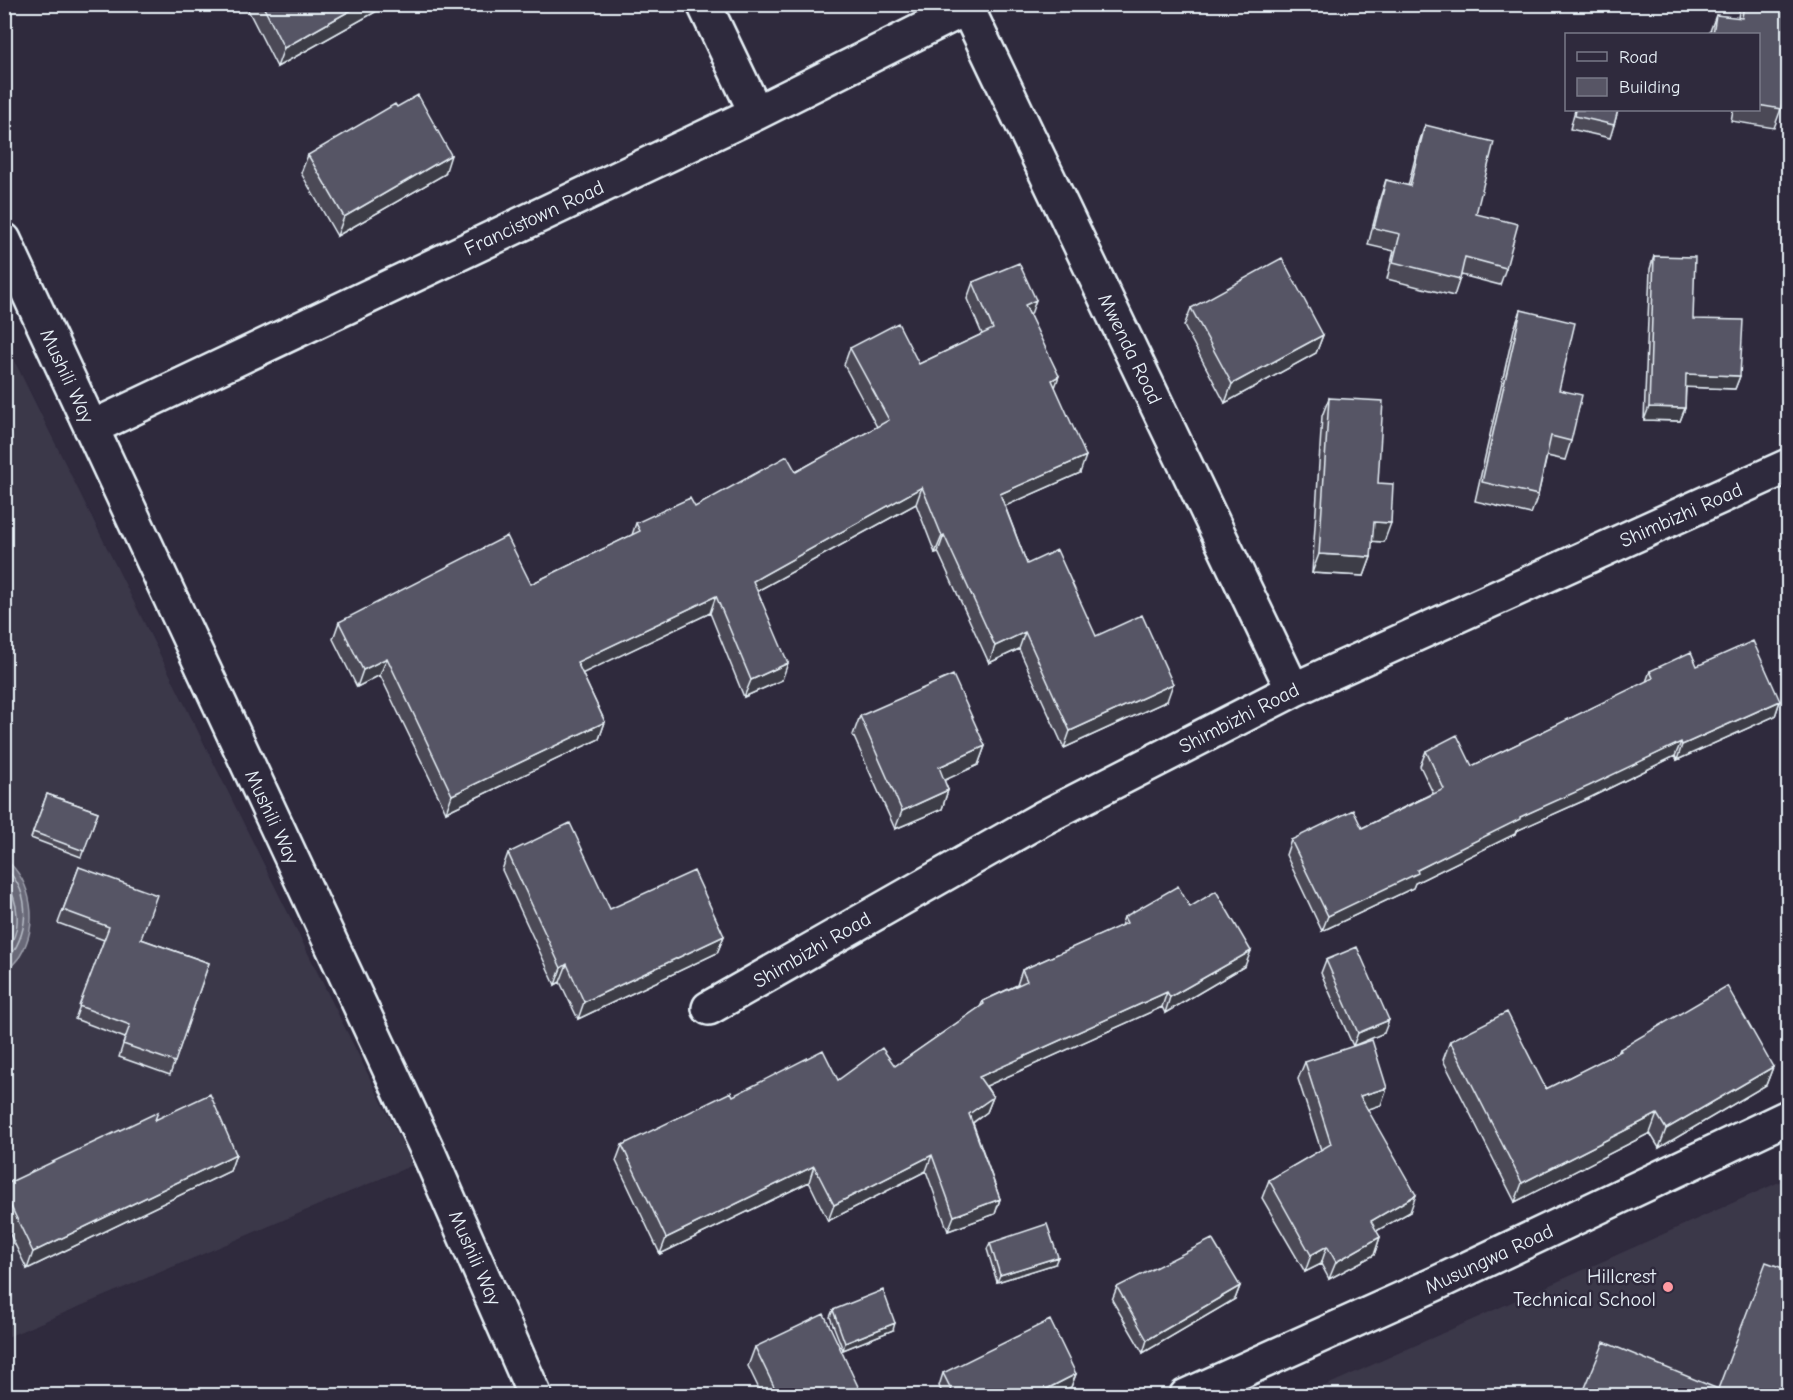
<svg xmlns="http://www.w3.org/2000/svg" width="1793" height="1400" font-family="'Comic Neue',sans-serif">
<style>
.built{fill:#3b3749}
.water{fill:#696978;stroke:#9c9fab;stroke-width:1.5}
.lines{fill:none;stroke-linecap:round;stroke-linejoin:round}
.shore{stroke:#b5bbc5;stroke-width:1.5}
.minor-casing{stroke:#e8f1f8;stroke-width:38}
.minor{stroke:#2f2a3d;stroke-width:33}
.wall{fill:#4b4957;stroke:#e8f1f8;stroke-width:1.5}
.shaded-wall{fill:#3d3c47;stroke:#e8f1f8;stroke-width:1.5}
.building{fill:#575565;stroke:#e8f1f8;stroke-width:1.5}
.poi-dot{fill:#ff9aa2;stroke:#2f2a3d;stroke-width:2}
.labels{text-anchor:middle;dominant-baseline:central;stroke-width:5;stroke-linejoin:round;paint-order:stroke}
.street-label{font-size:20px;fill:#e8f1f8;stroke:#2f2a3d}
.poi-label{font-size:20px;fill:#e8f1f8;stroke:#2f2a3d;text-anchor:end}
</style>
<rect width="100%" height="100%" fill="#2f2a3d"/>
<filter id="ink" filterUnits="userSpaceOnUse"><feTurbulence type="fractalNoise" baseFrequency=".0167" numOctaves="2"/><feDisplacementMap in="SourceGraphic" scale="12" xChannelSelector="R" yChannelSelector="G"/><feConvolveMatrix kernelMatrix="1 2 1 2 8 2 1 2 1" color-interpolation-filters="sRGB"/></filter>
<g filter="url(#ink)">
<path class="built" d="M4,340L413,1165L5,1338H4Z
M1788,1178V1395H1305Z"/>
<path class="water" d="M5,859C33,882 39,925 20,956C16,962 9,968 5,974Z"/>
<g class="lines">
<path class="shore" d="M4,867C34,894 29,936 4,964
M4,878C19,901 24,931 4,953"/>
<defs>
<path id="minor" d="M704,4L756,113
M967,8L1293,690
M4,240L430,1156L535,1396
M91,428L756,113L974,4
M709,1008L1043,818L1293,690L1788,466
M1186,1396L1435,1284L1788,1117"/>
</defs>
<use href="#minor" class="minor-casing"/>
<use href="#minor" class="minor"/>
</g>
<path class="wall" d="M245,4H379L377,11L277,67Z
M1740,4H1788L1781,109L1774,128L1731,121L1733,110H1758V34H1709L1716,15L1738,18Z
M1575,110H1618L1614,125L1610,138L1570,129Z
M1425,125L1506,268L1500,285L1461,275L1454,296L1387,279L1394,251L1368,245L1380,198L1386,180L1408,186L1419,143Z
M308,155L445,174L337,236L301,173Z
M1654,256L1693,319L1740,376L1735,389L1686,387L1685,408L1680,421L1644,420L1650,269Z
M973,282L1030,316L1055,388L1080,473L1005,506L1027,564L1096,636L1167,701L1064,748L1019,649L989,663L938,552L935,553L916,504L757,591L782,680L744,697L710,613L582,673L605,722L599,739L446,812L380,675L357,687L333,639L339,622L531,584L632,535L636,523L695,507L796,472L877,427L844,365L850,348L919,364L982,334L967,299Z
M1191,308L1323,335L1316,353L1225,403L1184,326Z
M1521,310L1559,390L1571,441L1565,460L1547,456L1538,495L1531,514L1475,501L1514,329Z
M1329,398L1378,483L1384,542L1372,541L1371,557L1364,576L1312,573L1322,416Z
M1697,666L1780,701L1775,716L1677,760L1675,756L1583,801L1516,831L1515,834L1415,883L1413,888L1322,931L1286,855L1291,840L1362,828L1433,793L1420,766L1426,751L1472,766L1646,682L1650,671Z
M860,716L985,746L978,765L944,780L948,790L942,809L895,829L853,735Z
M47,794L98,812L81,857L31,838Z
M508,853L610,909L724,936L717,953L578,1019L560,982L555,985L502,870Z
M79,867L141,939L209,963L170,1075L119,1057L125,1038L75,1019L104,940L58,923Z
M1190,907L1245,966L1165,1013L1162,1007L986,1086L993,1097L987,1112L973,1123L1000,1199L995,1214L948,1231L926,1171L828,1221L809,1182L660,1254L616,1161L622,1145L733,1096L838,1080L895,1066L980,1007L983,1001L1017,985L1022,970L1121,926L1124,917Z
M1326,960L1384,1033L1353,1046L1321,973Z
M1450,1041L1546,1089L1618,1053L1620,1049L1773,1067L1766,1085L1659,1148L1650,1133L1515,1202L1443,1060Z
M1305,1062L1381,1105L1368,1109L1410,1212L1376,1231L1380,1237L1374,1255L1329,1279L1321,1264L1305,1272L1262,1198L1269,1180L1321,1150L1298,1079Z
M236,1154L230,1171L27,1269L4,1222V1185Z
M990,1243L1055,1264L997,1282L987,1249Z
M1240,1286L1235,1299L1143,1353L1112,1300L1117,1287Z
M833,1310L893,1330L843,1350L830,1317Z
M755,1347L862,1395H762L748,1366Z
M943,1373L1076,1374L1071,1387L1056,1395H943L939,1386Z"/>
<path class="shaded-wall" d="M362,4H379L377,11L277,67L284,48Z
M451,155L445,174L337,236L344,217Z
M1036,300L1030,317L1025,305Z
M1323,335L1316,353L1225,403L1232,384Z
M1686,374L1740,376L1735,389L1681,387Z
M1059,376L1053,393L1052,380Z
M1649,407L1685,408L1680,421L1644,420Z
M1086,456L1080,473L994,511L1000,494Z
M922,487L916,504L746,597L753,581Z
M1374,522L1391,523L1384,542L1367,541Z
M944,535L938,552L935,553L942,536Z
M1319,554L1371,557L1364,576L1312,573Z
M716,596L710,613L571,679L577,662Z
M1025,632L1019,649L989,663L995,646Z
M387,658L380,675L357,687L363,670Z
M788,663L782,680L744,697L751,680Z
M1173,684L1167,701L1064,748L1070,731Z
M1780,701L1775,716L1677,760L1682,745Z
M605,722L599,739L446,812L452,795Z
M1681,742L1675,756L1583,801L1516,831L1515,834L1415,883L1413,888L1322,931L1328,916L1520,817Z
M985,746L978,765L932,786L939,767Z
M948,790L942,809L895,829L902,811Z
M724,936L717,953L578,1019L584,1002Z
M1251,951L1245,966L1165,1013L1170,997Z
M567,964L560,982L555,985L561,968Z
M1167,992L1162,1007L973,1092L979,1077Z
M1389,1020L1384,1033L1353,1046L1358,1033Z
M1773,1067L1766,1085L1659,1148L1666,1129Z
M1387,1088L1381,1105L1354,1114L1360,1096Z
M993,1097L987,1112L964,1129L969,1114Z
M1657,1114L1650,1133L1515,1202L1522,1183Z
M236,1154L230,1171L27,1269L33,1252Z
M932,1155L926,1171L828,1221L834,1205Z
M814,1166L809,1182L660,1254L666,1238Z
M1416,1195L1410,1212L1364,1238L1371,1221Z
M1000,1199L995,1214L948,1231L954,1216Z
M1380,1237L1374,1255L1329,1279L1336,1262Z
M1327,1246L1321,1264L1305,1272L1311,1255Z
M1058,1257L1055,1264L997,1282L1000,1275Z
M1240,1286L1235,1299L1143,1353L1147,1340Z
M895,1323L893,1330L843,1350L845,1343Z
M1076,1374L1071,1387L1056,1395H1035Z"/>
<path class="building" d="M262,4H362L284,48Z
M1744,4H1788V59L1781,109L1758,105V34H1713L1716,15L1742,18Z
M418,95L451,155L344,217L308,155L395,104L397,107Z
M1576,110H1618L1614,125L1575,116Z
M1425,125L1494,142L1476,214L1518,224L1506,268L1465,257L1460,279L1393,262L1400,234L1374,228L1386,180L1410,186Z
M1654,256L1695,257L1693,319L1743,320L1740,376L1686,374L1685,408L1649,407Z
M1282,258L1323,335L1232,384L1191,308Z
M1019,263L1036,300L1025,305L1059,376L1052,380L1086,456L1000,494L1027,564L1057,550L1096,636L1142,615L1173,684L1070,731L1025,632L995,646L944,535L942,536L922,487L753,581L788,663L751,680L716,596L577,662L605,722L452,795L387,658L363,670L339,622L507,536L531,584L640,531L636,523L690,498L695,507L787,456L796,472L889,420L850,348L898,323L919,364L993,329L973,282Z
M1521,310L1575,323L1559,390L1582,395L1571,441L1551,436L1538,495L1482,482Z
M1329,398L1383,401L1378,483L1393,484L1391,523L1374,522L1371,557L1319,554Z
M1753,641L1780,701L1682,745L1681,742L1589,786L1520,817V819L1417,870L1418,873L1328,916L1291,840L1353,810L1362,828L1444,789L1426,751L1457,735L1472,766L1653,678L1650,671L1691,652L1697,666Z
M953,675L985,746L939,767L948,790L902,811L860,716Z
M47,794L98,812L84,851L33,832Z
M570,823L610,909L694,871L724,936L584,1002L567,964L561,968L508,853Z
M79,867L157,895L141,939L209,963L175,1062L123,1044L130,1025L79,1006L109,927L63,910Z
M1178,886L1190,907L1216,891L1251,951L1170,997L1167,992L979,1077L993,1097L969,1114L1000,1199L954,1216L932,1155L834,1205L814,1166L666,1238L622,1145L731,1092L733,1096L823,1050L838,1080L882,1048L895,1066L984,1004L983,1001L1027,981L1022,970L1127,923L1124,917Z
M1357,947L1389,1020L1358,1033L1326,960Z
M1727,986L1773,1067L1666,1129L1657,1114L1522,1183L1450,1041L1507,1012L1546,1089L1621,1051L1620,1049Z
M1372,1040L1387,1088L1360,1096L1416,1195L1371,1221L1380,1237L1336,1262L1327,1246L1311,1255L1269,1180L1331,1144L1305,1062Z
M210,1094L236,1154L33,1252L4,1192V1185L158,1112L155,1120Z
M1047,1224L1058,1257L1000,1275L990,1243Z
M1212,1239L1240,1286L1147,1340L1117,1287Z
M1766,1262L1788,1270V1395H1582L1604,1342L1718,1389Z
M883,1290L895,1323L845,1343L833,1310Z
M824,1314L862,1395H778L755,1347Z
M1050,1320L1076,1374L1035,1395H954L943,1373Z"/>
</g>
<circle class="poi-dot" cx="1668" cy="1287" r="6"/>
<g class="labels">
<g class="street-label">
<text transform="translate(534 218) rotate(-25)">Francistown Road</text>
<text transform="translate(1130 349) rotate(64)">Mwenda Road</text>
<text transform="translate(67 376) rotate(65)">Mushili Way</text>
<text transform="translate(1681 515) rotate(-24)">Shimbizhi Road</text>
<text transform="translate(1239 718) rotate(-27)">Shimbizhi Road</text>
<text transform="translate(272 817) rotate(65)">Mushili Way</text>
<text transform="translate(812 950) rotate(-30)">Shimbizhi Road</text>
<text transform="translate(475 1258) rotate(66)">Mushili Way</text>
<text transform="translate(1489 1259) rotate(-25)">Musungwa Road</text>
</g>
<g class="poi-label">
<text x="1656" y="1276">Hillcrest<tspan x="1656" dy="23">Technical School</tspan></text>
</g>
</g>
<rect width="1793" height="1400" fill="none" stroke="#2f2a3d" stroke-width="24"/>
<rect x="12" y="12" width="1769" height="1376" fill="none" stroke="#e8f1f8" stroke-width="2" filter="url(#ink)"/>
<rect x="1565" y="33" width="195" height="78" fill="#2f2a3d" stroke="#797a88" stroke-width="1.5"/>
<rect x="1577" y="52" width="30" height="9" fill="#2f2a3d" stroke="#797a88" stroke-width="1.5"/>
<text x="1619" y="63" font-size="18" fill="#e8f1f8">Road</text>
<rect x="1577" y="78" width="30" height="18" fill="#575565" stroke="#797a88" stroke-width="1.5"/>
<text x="1619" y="93" font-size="18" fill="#e8f1f8">Building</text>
</svg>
